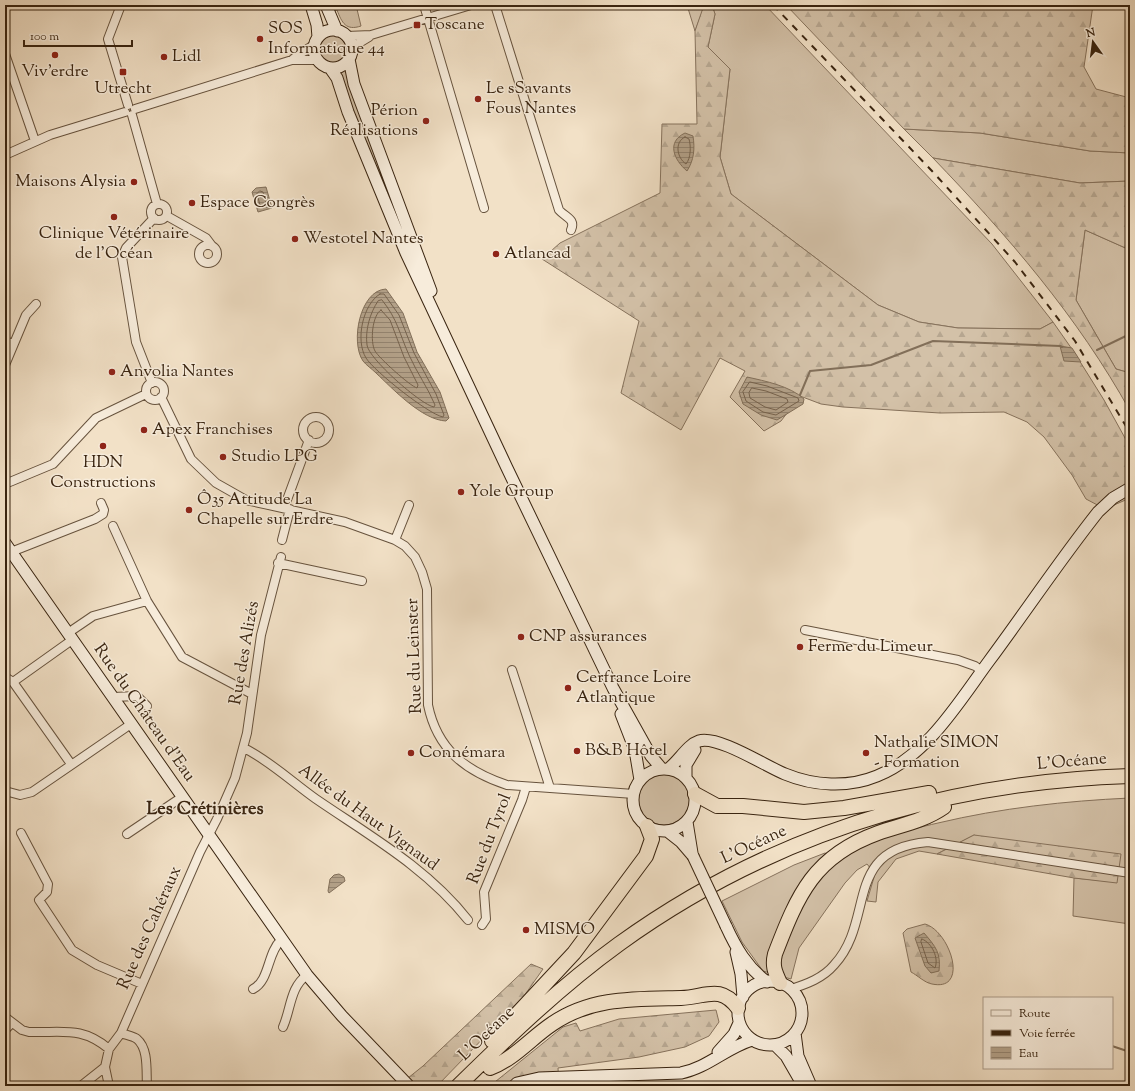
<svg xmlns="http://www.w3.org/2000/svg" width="1135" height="1091" font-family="'Sorts Mill Goudy',serif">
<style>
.grass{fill:#d3c1a8;stroke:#86725c}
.forest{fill:url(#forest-firs);stroke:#86725c}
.water{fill:url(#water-rules);stroke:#826f59}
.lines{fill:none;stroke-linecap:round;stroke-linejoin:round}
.shore{stroke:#76624c;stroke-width:1}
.stream{stroke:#826f59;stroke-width:2}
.street-casing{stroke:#67533e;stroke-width:10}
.secondary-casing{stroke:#392410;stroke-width:13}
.highway-casing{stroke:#392410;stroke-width:16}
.street{stroke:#f7ecdb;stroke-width:8}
.secondary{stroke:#f7ecdb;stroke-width:11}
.highway{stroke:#f2e1c7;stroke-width:14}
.rail{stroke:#392410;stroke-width:2;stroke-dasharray:7 7;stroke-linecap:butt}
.secondary-bridge-casing{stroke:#392410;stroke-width:13;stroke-linecap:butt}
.secondary-bridge{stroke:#f7ecdb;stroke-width:11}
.poi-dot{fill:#8f2418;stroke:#f7ecdb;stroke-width:1.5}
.labels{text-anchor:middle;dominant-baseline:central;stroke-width:3;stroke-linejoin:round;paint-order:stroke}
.poi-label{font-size:17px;fill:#392410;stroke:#f7ecdb;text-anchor:start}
.street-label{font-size:17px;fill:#392410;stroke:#f7ecdb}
.neighbourhood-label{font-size:18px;font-weight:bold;fill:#392410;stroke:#f7ecdb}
</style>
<defs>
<pattern id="forest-firs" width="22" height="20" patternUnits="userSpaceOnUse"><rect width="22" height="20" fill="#d3c1a8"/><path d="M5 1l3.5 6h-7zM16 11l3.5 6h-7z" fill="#b6a690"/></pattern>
<pattern id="water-rules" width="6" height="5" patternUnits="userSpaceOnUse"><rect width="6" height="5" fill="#b3a189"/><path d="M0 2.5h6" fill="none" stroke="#93836f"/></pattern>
</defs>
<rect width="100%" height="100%" fill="#f2e1c7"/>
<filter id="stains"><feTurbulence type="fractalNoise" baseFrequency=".005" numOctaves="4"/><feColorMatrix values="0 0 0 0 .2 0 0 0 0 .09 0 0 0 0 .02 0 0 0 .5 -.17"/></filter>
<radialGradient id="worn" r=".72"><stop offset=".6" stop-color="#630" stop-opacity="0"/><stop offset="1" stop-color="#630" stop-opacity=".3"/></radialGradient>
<path class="grass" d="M331,5H356L361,26C346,31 342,23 337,10L333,11Z
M687,5H704V7L695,31Z
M718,5H765L992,244L1053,322L1040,329L958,328L919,322L878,305L731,194L720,157L730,69L708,47L715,14L713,9Z
M318 49a14 14 0 1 1 28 0a14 14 0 1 1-28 0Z
M347,66L423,278L335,72Z
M904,129L980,133L1090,151L1130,153V181L1080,183L933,158Z
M1085,230L1130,250V373L1116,369L1076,300Z
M638 799a26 26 0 1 1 52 0a26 26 0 1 1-52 0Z
M1130,798V924L1073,916L1074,878L1117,882L974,835L937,854L919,851L896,859L878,882L876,902L867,901L875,874L867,864L857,870L845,883L799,948L791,979L763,971L742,942L722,901L794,865L825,853L839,861C869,840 903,831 938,823C1001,808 1065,801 1130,798Z"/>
<path class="forest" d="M704,5H712L715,14L708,47L730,69L720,157L731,194L878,305L919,322L958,328L1040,329L1053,322L1074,352L1104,400L1130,447V498L1105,509L1086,499L1072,475L1044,437L1027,422L1004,412L940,413L843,407L821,404L800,396L781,421L764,431L730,397L745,371L720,358L681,430L621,393L639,321L542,259L560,243L660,193L662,124H697L695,31Z
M786,5H1093L1084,67L1096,89L1130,98V153L1090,151L980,133L904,129Z
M933,158L1080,183L1130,181V250L1085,230L1076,300L1116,369L1130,373V411C1078,317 1007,235 933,158Z
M974,835L1121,854L1117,883L1074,878L937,854Z
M925,924C950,931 970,992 932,984C925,983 917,975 911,972L903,933L907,929Z
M531,964L543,969L524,996L437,1086H398L423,1066Z
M716,1010L719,1022L709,1036L685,1047L639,1057L558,1068L559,1085L490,1086L563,1027L576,1023L580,1031L619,1019Z"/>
<path class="water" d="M685,133L693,136C695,149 694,160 687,171C674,160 666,142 685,133Z
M266,187L272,208L258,212L252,192L256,188Z
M386,289L403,313L417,352L440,392L449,418L446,421C422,420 393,389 376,373C372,369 366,365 363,361C350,342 360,290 386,289Z
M1060,346L1072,348L1081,362L1064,361Z
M747,377C765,381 790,386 804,399L803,404L777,420L761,415L743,404L739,392Z
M339,874L344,877L345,881L329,893L328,891L330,879L334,875Z
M924,933C936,947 941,953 939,971L931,973L925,966L915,938Z"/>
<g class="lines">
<path class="shore" d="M685,137L689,139C691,146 691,158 686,164C677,158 674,142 685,137Z
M260,191L263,192L266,204L263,207L260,205L257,194Z
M380,294H384L399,315L414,353L436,394L444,415L443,417C428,414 374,371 366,358C355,340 363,304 380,294Z
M382,300C398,320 399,333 409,355C417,373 428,388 435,405L434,407C421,405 368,358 367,345C365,330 370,313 378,301Z
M381,310L390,320L404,357L418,385L417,388C410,386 379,358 375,351C370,342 372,315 381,310Z
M750,382L767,386L798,398L799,401L776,415L763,412L746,401L743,392Z
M752,388L766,391L787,399L788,402L776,410L765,407L750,398L749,393Z
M922,939C932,943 939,958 935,968L928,963L921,942Z"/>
<path class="stream" d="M1097,350L1130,334
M800,395L810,371L871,365L933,341L1060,346L1062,347
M1112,1046L1130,1052"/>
<defs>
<path id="street" d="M121,5L108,39L128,105
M424,5L484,208
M495,5L559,210C565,217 576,219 571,230
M347,36L371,35L471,5
M352,50L359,43L369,37
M5,54L35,141
M293,59L315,44
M135,109L292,60H317
M132,115L157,204
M5,155L50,135L125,112
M151 212a8 8 0 1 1 16 0a8 8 0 1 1-16 0Z
M167,216L206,238L212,246
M199 254a9 9 0 1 1 18 0a9 9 0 1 1-18 0Z
M5,341L13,344
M5,365L26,315L36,304
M146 391a9 9 0 1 1 18 0a9 9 0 1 1-18 0Z
M152,383L136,342L122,257L126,248L154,218
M161,397L191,459L216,483L246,500L345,522L395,540L405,546L415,557L422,572L427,589L428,705C437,749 465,771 507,785L634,794
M303 430a13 13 0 1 1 26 0a13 13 0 1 1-26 0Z
M5,484L53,464L96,418L146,394
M284,508L309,440
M113,526L147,601L182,657L252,694
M282,540L290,509
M395,540L409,505
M11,552L95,519L103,514L104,510L101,503
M278,563L362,581
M805,630L958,660L975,666L982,671
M68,633L93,616L147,601
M512,670L550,788
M5,677L13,682L71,764
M13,682L72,640
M113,697L137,696L147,706
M244,748C270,761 292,782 316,799C370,836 427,868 468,920
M5,791L20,795L32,792L131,724
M21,833L48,884L47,892L39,900L72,950L97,965L142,984
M127,834L182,797
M482,925L486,919L484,892L522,800L526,787
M253,989C270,980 267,953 281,940
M791,989C807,984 823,978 834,965C876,920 842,849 928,842L1130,873
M5,1017L22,1030L29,1032C63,1033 82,1026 109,1049
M283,1027C291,1009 290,987 307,975
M5,1030L12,1023
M121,1033C126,1035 133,1036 137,1039C149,1049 146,1072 147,1086
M105,1067L109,1086
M81,1086L105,1067L109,1049L121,1033L200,852L217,819L235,778L247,733L261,635L281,557"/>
<path id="secondary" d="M311,5L317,25L318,37
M326,5L337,31
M314 49a19 19 0 1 1 38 0a19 19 0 1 1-38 0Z
M349,59L354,84L431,291
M330,68L337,78L348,112L406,253L507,468L613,688L651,756L662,769
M5,543L307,975L342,1016L409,1086
M621,714L635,750L640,780
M633 800a31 31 0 1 1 62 0a31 31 0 1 1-62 0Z
M668,769C679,761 687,745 699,741C718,735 767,767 785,774C814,786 848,788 877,776C927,756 958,703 989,661C1026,611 1060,560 1098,512L1113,498L1130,488
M686,777V765L695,750
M687,822L692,853
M667,831L681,842L693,856
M726,926C736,948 747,967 767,982
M736,952L741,974L743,997
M738 1013a32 32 0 1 1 64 0a32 32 0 1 1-64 0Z
M795,1033L798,1056L811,1086
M775,1045L786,1056L801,1082
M718,1052L734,1034L739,1023
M514,1086L517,1083L539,1078L681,1073C707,1068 726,1048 752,1040"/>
<path id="highway" d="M695,794L717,806H743L804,812L844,808L929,793
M780,983C775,972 772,966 775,954C798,894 814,856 878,833C901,825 924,821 944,807
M492,1041L574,953L646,856L652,839L647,826
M490,1068C514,1059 531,1038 552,1024C591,997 635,999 681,998C706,997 720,984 738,1008
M458,1086C509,1036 561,986 619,944C770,835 944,782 1130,776"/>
</defs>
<use href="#street" class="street-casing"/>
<use href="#secondary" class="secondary-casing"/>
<use href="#highway" class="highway-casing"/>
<use href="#street" class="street"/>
<use href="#secondary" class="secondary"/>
<use href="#highway" class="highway"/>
<path class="rail" d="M773,5L932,171L1015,262L1075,341L1130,433"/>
<defs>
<path id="secondary-bridge" d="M693,856L726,926"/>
</defs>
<use href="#secondary-bridge" class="secondary-bridge-casing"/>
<use href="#secondary-bridge" class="secondary-bridge"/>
</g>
<g class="poi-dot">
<rect x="413" y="21" width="8" height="8" rx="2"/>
<circle cx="260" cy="39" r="4"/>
<circle cx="55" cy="55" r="4"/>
<circle cx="164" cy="57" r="4"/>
<rect x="119" y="68" width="8" height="8" rx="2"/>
<circle cx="478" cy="99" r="4"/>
<circle cx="426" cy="121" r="4"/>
<circle cx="134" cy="182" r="4"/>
<circle cx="192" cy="203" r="4"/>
<circle cx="114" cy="217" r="4"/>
<circle cx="295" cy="239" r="4"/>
<circle cx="496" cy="254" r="4"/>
<circle cx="112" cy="372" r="4"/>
<circle cx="144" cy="430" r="4"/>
<circle cx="103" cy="446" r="4"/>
<circle cx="223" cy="457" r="4"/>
<circle cx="461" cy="492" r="4"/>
<circle cx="189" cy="510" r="4"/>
<circle cx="521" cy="637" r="4"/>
<circle cx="800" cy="647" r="4"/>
<circle cx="568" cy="688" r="4"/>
<circle cx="577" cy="751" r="4"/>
<circle cx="411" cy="753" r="4"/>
<circle cx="866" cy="753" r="4"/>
<circle cx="526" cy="930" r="4"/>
</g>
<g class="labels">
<g class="poi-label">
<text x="425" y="25">Toscane</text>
<text x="268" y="29">SOS<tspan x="268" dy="20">Informatique 44</tspan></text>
<text x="172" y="57">Lidl</text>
<text x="55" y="72" text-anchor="middle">Viv'erdre</text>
<text x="123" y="89" text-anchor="middle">Utrecht</text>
<text x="486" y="89">Le sSavants<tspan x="486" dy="20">Fous Nantes</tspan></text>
<text x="418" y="111" text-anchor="end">Périon<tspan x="418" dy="20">Réalisations</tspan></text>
<text x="126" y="182" text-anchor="end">Maisons Alysia</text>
<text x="200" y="203">Espace Congrès</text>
<text x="114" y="234" text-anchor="middle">Clinique Vétérinaire<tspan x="114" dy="20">de l'Océan</tspan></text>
<text x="303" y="239">Westotel Nantes</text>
<text x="504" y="254">Atlancad</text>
<text x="120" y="372">Anvolia Nantes</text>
<text x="152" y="430">Apex Franchises</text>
<text x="231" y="457">Studio LPG</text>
<text x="103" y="463" text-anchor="middle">HDN<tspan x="103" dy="20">Constructions</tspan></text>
<text x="469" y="492">Yole Group</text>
<text x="197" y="500">Ô35 Attitude La<tspan x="197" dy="20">Chapelle sur Erdre</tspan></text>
<text x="529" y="637">CNP assurances</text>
<text x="808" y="647">Ferme du Limeur</text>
<text x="576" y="678">Cerfrance Loire<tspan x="576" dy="20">Atlantique</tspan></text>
<text x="874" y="743">Nathalie SIMON<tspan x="874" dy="20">- Formation</tspan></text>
<text x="585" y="751">B&amp;B Hôtel</text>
<text x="419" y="753">Connémara</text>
<text x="534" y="930">MISMO</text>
</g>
<g class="street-label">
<text transform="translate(245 653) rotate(-80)">Rue des Alizés</text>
<text transform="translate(415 656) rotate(-92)">Rue du Leinster</text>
<text transform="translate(144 713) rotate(55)">Rue du Château d'Eau</text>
<text transform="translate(1072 762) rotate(-5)">L’Océane</text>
<text transform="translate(368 818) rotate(36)">Allée du Haut Vignaud</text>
<text transform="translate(490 839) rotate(-69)">Rue du Tyrol</text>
<text transform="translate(754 845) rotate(-25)">L’Océane</text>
<text transform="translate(150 928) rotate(-66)">Rue des Cahéraux</text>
<text transform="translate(487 1034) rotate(-44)">L’Océane</text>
</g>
<g class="neighbourhood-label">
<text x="205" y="810">Les Crétinières</text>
</g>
</g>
<rect width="1135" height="1091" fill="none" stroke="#f2e1c7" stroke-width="20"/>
<rect x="6" y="6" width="1123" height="1079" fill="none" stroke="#392410" stroke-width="2"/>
<rect x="10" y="10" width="1115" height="1071" fill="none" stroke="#392410"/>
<rect x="983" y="997" width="130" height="72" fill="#f7ecdb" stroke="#ab9c8a"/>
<rect x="991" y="1010" width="20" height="6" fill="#f7ecdb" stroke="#ab9c8a"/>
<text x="1019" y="1017" font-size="12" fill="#392410">Route</text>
<rect x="991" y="1030" width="20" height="6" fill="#392410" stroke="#ab9c8a"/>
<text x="1019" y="1037" font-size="12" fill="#392410">Voie ferrée</text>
<rect x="991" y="1047" width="20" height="12" fill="url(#water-rules)" stroke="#ab9c8a"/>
<text x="1019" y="1057" font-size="12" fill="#392410">Eau</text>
<g transform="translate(1093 42) rotate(346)" stroke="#f7ecdb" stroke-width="3" paint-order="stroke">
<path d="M0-3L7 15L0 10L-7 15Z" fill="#392410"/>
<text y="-6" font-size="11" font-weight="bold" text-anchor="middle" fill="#392410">N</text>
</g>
<path d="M24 40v6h108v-6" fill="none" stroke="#392410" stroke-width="2"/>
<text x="30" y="40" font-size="12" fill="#392410" stroke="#f7ecdb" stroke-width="3" paint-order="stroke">100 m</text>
<rect width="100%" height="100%" filter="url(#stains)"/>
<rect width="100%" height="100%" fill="url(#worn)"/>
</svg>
